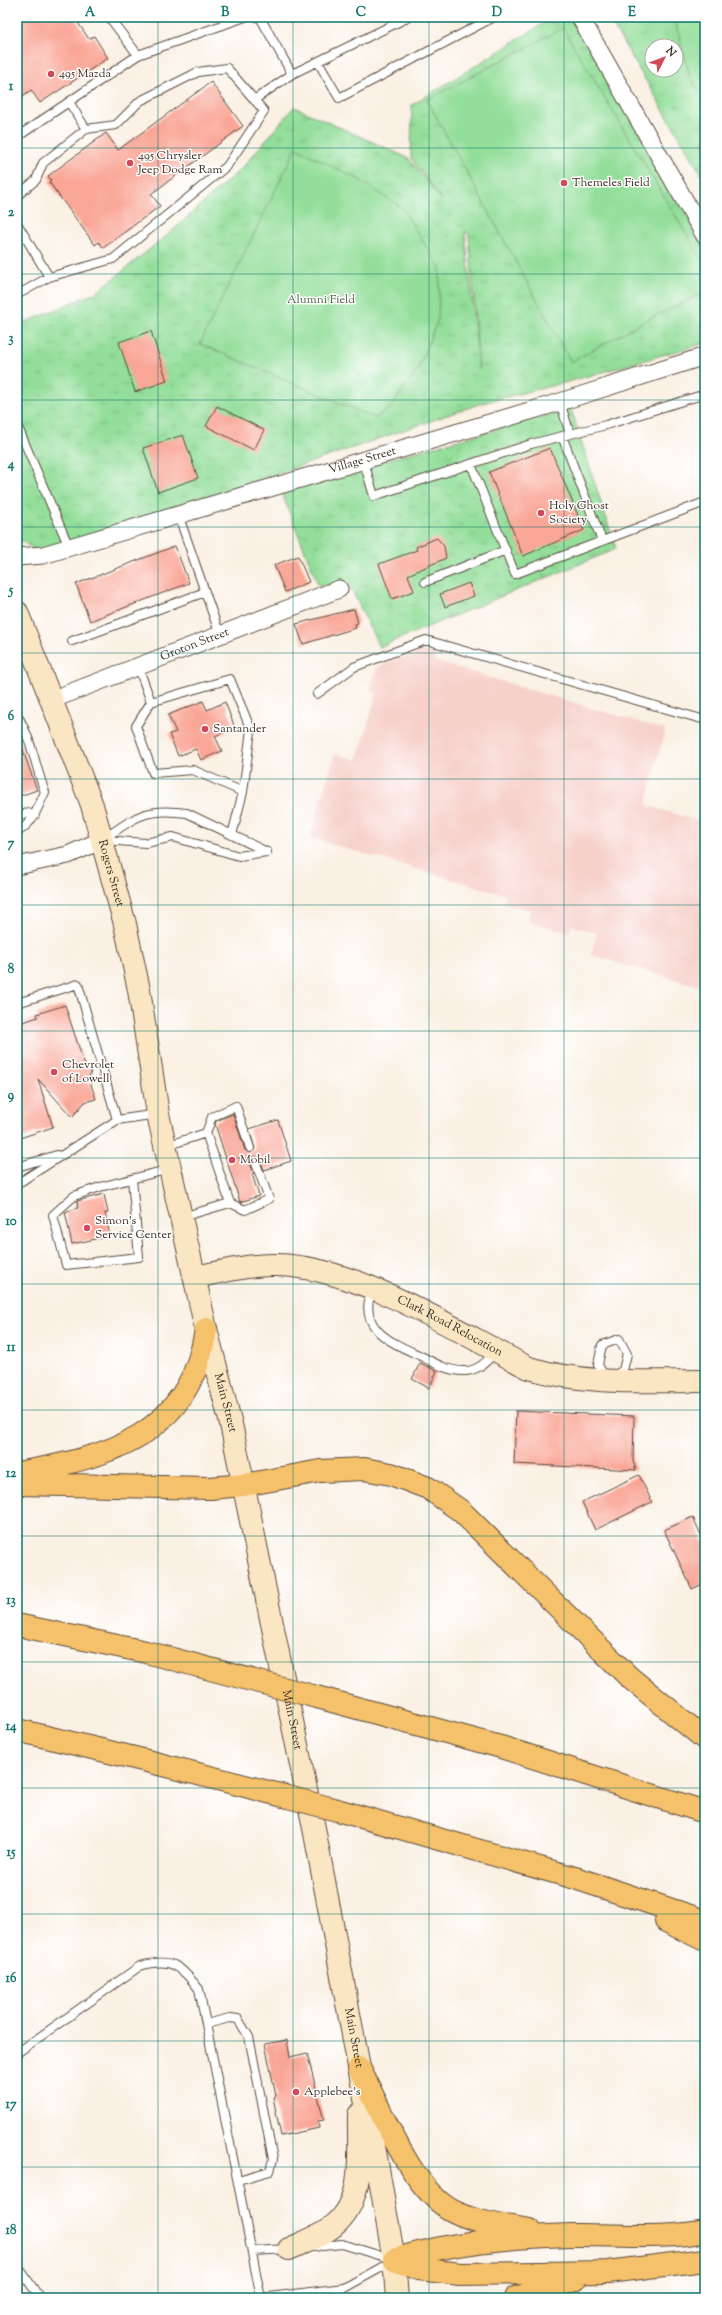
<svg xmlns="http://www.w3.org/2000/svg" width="722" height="2315" font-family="'Sorts Mill Goudy',serif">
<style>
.built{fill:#f7d0ca}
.grass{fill:url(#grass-tufts);stroke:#67845c;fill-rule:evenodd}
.garden{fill:#93de9a;stroke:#67845c}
.building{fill:#f9a696}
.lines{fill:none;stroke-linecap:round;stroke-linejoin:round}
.lane-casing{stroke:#58483c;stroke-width:10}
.street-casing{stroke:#58483c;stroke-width:19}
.secondary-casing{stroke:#58483c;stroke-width:24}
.highway-casing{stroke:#58483c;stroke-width:24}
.lane{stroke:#fff;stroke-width:8}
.street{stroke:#fff;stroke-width:17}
.secondary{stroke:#fbe6c4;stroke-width:22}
.highway{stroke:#f5c16b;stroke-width:22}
.highway-bridge-casing{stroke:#58483c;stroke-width:24;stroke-linecap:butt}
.highway-bridge{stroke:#f5c16b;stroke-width:22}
.grid{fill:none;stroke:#0f766e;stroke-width:1;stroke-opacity:0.55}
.poi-dot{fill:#d1495b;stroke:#fff;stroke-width:1.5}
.labels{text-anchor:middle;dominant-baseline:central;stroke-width:3;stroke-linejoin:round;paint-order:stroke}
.poi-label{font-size:12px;fill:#3b2a1e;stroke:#fff;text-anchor:start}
.park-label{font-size:12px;fill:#556043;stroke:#fff}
.street-label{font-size:12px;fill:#3b2a1e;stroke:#fff}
.neatline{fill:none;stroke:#0f766e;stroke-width:1.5}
.grid-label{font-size:13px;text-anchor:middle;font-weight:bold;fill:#0f766e}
</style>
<defs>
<pattern id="grass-tufts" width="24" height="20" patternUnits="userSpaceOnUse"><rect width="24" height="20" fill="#93de9a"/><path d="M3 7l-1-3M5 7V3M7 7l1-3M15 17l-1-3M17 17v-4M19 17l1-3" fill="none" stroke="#80bf84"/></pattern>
</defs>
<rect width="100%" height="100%" fill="#fff"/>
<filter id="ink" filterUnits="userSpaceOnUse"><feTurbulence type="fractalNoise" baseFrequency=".025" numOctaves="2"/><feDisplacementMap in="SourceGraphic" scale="8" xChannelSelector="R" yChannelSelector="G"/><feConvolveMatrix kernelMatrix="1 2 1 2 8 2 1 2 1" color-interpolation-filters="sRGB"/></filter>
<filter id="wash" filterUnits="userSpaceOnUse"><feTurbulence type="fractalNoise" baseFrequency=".012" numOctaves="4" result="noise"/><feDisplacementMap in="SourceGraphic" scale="16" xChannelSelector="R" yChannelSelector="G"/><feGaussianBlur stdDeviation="0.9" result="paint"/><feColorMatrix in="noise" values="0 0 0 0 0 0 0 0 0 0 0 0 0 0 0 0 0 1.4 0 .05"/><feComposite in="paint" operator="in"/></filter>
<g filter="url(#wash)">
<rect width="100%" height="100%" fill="#faf0e3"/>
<path class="built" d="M423,651L436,655L434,661L665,730L646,805L705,823V988L591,955L597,933L572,926L569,933L528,921L531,910L504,903L506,895L310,838L335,754L357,760L377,693L370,691L377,667Z"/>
<path class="grass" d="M554,17H574L705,246V343L571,381L482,403L43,555L17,538V326L97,292L172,231L242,168L294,107L408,158L442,200L411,158L412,105ZM465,231L469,235L479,369Z
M608,17H705V180ZM652,46H676V70H652Z
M571,409L616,549L379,647L349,584L319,586L280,489Z"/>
<path class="garden" d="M674,17H705V100L690,77Z
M563,28L705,265V292L641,323L571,362L427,100Z
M296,148L358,179L401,207L440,268L438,319L418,369L390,408L375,418L200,344Z"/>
<g id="blocks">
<path class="building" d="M17,17H74L89,39L94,36L108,58L40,103L31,90L17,100Z
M211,82L243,126L151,194L160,206L103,248L99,242L95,245L49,182L51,180L48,176L106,133L118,150Z
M151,331L167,381L135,392L119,342Z
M217,406L264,430L254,450L206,426Z
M183,435L198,478L158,492L143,448Z
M550,448L584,530L523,556L489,472Z
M437,538L444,546L446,558L408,575L414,591L392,599L379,564L417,550L416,547Z
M175,546L189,583L90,621L76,584Z
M298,556L309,582L285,592L274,565Z
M469,583L474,596L445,607L440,594Z
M354,609L358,623L355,624L356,628L303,644L296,624Z
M203,701L207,710L225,702L235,728L215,736L222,751L201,760L196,749L178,756L169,734L176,732L168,715Z
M17,739H19L37,790L17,797Z
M65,1005L84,1063L91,1070L89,1079L96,1099L85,1102L72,1117L38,1079L53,1127L17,1139V1024L38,1017L37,1014Z
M233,1114L245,1150L249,1153L255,1149L249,1129L278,1120L291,1161L264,1170L259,1157H251L250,1163L254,1173L252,1174L259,1196L240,1202L215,1124L216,1121Z
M104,1194L108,1213H105L110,1236L72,1244L65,1212L78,1208L77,1201Z
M420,1363L437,1371L429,1388L412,1379Z
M516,1411L634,1416L633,1461L636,1470L514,1464Z
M639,1475L652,1502L595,1530L582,1502Z
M693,1517L705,1544V1583L692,1589L664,1530Z
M287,2040L290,2057L307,2053L324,2120L318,2121L319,2128L281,2136L273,2097L276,2096L265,2044Z"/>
</g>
</g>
<g filter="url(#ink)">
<use href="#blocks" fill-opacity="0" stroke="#58483c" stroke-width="1"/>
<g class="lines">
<defs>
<path id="lane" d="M109,17L138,55
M257,17L261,19L292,74
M318,62L339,98L494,17
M254,100L292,74L409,17
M69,102L86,129
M17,137L138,55L245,17
M17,196L36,180L43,163L86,129L116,125L140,101L198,72L227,68L264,111L227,166L113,259L49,277
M17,223L49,277L17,295
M560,402L570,434
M17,425L69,547
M562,436L602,541
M363,459L374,496L531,444L606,425L705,394
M471,464L515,574L705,502
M178,514L220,635
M425,582L506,550
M72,641L205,592
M138,666L151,702L136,726L153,773L193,770L243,792L232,835
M317,694L354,667L426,640L705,720
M151,702L230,679L251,730L243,792
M17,715C32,739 35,766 45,792C38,807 33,824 17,832
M17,816L27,813L35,815
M102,840C136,817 144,807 187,813L267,852
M103,840L146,843L173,837L239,856L267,852
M17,1003L78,984L117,1120
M206,1133L212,1117L236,1106L250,1148
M166,1146L206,1133L230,1203L182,1217
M17,1167L57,1155
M132,1179L139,1257L66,1265L53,1215L74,1196L100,1187L170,1169
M17,1184L117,1120L157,1114
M230,1203L245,1210L269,1199L255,1161
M372,1290C356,1330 393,1343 423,1357C436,1364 450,1372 466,1371C479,1370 487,1361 496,1352
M619,1339L627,1354L623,1370L607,1381L598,1365L602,1345Z
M206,2024L230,2018L238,2019L249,2037L273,2159L270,2171L238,2180
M17,2053L140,1966C172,1957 179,1965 199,1989L261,2298
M313,2247L342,2244L391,2259
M253,2251L288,2249
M17,2265L40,2298
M261,2298L344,2288L393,2261"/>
<g id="street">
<path d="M580,17L705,236"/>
<path id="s1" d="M17,557L43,555L560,402L705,356"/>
<path id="s2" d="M51,700L339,589"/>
<path d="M17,866L68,855L102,840"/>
</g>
<g id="secondary">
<path id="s3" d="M17,612L92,805L125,924L139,990L158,1114L206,1329L231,1424L314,1828L376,2157L394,2260L397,2298"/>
<path id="s4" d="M195,1277C222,1272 250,1264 277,1265C360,1267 456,1331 529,1368C586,1385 646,1381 705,1381"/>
<path d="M289,2249C302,2243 316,2238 328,2230C367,2204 358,2156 359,2115"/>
</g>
<path id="highway" d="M17,1473C109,1457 190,1436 206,1329
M17,1484L210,1488L244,1485L320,1471L364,1469L391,1474L428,1488L461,1511L629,1677L705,1739
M17,1625L146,1652L259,1682
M313,1696L501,1747L705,1812
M17,1730L147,1761L284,1796
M337,1810L575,1878L705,1921
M666,1921L705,1940
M359,2068C381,2109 411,2190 453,2211C477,2223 504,2226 530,2230
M394,2260C450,2242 512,2237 571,2235C615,2234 661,2240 705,2231
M394,2260L419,2269L460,2274L608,2272L705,2260
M515,2298L575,2280"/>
</defs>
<use href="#lane" class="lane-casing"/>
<use href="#street" class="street-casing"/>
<use href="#secondary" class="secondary-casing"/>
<use href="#highway" class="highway-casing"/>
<use href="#lane" class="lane"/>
<use href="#street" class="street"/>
<use href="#secondary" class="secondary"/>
<use href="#highway" class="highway"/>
<defs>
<path id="highway-bridge" d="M259,1682L313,1696
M284,1796L337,1810"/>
</defs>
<use href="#highway-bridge" class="highway-bridge-casing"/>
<use href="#highway-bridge" class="highway-bridge"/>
</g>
</g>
<path class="grid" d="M158,17V2298M293,17V2298M429,17V2298M564,17V2298M17,148H705M17,274H705M17,400H705M17,527H705M17,653H705M17,779H705M17,905H705M17,1031H705M17,1158H705M17,1284H705M17,1410H705M17,1536H705M17,1662H705M17,1788H705M17,1914H705M17,2041H705M17,2167H705"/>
<g class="poi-dot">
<circle cx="51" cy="74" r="4"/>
<circle cx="130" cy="163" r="4"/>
<circle cx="564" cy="183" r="4"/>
<circle cx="541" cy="513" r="4"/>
<circle cx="205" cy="729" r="4"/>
<circle cx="54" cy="1072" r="4"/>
<circle cx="232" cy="1160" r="4"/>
<circle cx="87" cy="1228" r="4"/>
<circle cx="296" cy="2092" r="4"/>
</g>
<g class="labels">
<g class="poi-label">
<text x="59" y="74">495 Mazda</text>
<text x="138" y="156">495 Chrysler<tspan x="138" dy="14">Jeep Dodge Ram</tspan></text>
<text x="572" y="183">Themeles Field</text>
<text x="549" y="506">Holy Ghost<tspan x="549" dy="14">Society</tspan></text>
<text x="213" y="729">Santander</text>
<text x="62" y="1065">Chevrolet<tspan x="62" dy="14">of Lowell</tspan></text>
<text x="240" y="1160">Mobil</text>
<text x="95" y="1221">Simon's<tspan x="95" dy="14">Service Center</tspan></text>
<text x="304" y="2092">Applebee's</text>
</g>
<g class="park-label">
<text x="321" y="300">Alumni Field</text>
</g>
<g class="street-label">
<text stroke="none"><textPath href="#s1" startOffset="359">Village Street</textPath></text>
<text stroke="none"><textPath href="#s2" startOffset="154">Groton Street</textPath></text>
<text stroke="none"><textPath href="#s3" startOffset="278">Rogers Street</textPath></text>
<text stroke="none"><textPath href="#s4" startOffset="268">Clark Road Relocation</textPath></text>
<text stroke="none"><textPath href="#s3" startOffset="820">Main Street</textPath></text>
<text stroke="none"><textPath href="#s3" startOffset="1144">Main Street</textPath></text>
<text stroke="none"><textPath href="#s3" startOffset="1468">Main Street</textPath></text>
</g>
</g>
<rect width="722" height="2315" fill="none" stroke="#fff" stroke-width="44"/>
<g transform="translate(664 58) rotate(48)"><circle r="19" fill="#ffffff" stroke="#b1aaa5"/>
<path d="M0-3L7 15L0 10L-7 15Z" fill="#d1495b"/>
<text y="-6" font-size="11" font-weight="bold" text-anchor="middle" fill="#3b2a1e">N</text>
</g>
<rect x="22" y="22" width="678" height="2271" class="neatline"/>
<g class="grid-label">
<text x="90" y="16">A</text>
<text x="225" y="16">B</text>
<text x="361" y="16">C</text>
<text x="497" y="16">D</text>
<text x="632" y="16">E</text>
<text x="11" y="90">1</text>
<text x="11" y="216">2</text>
<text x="11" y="342">3</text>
<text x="11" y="468">4</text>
<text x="11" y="594">5</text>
<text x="11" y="720">6</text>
<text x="11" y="847">7</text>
<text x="11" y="973">8</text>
<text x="11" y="1099">9</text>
<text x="11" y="1225">10</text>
<text x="11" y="1351">11</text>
<text x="11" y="1477">12</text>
<text x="11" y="1604">13</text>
<text x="11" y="1730">14</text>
<text x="11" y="1856">15</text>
<text x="11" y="1982">16</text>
<text x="11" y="2108">17</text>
<text x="11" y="2234">18</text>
</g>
</svg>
